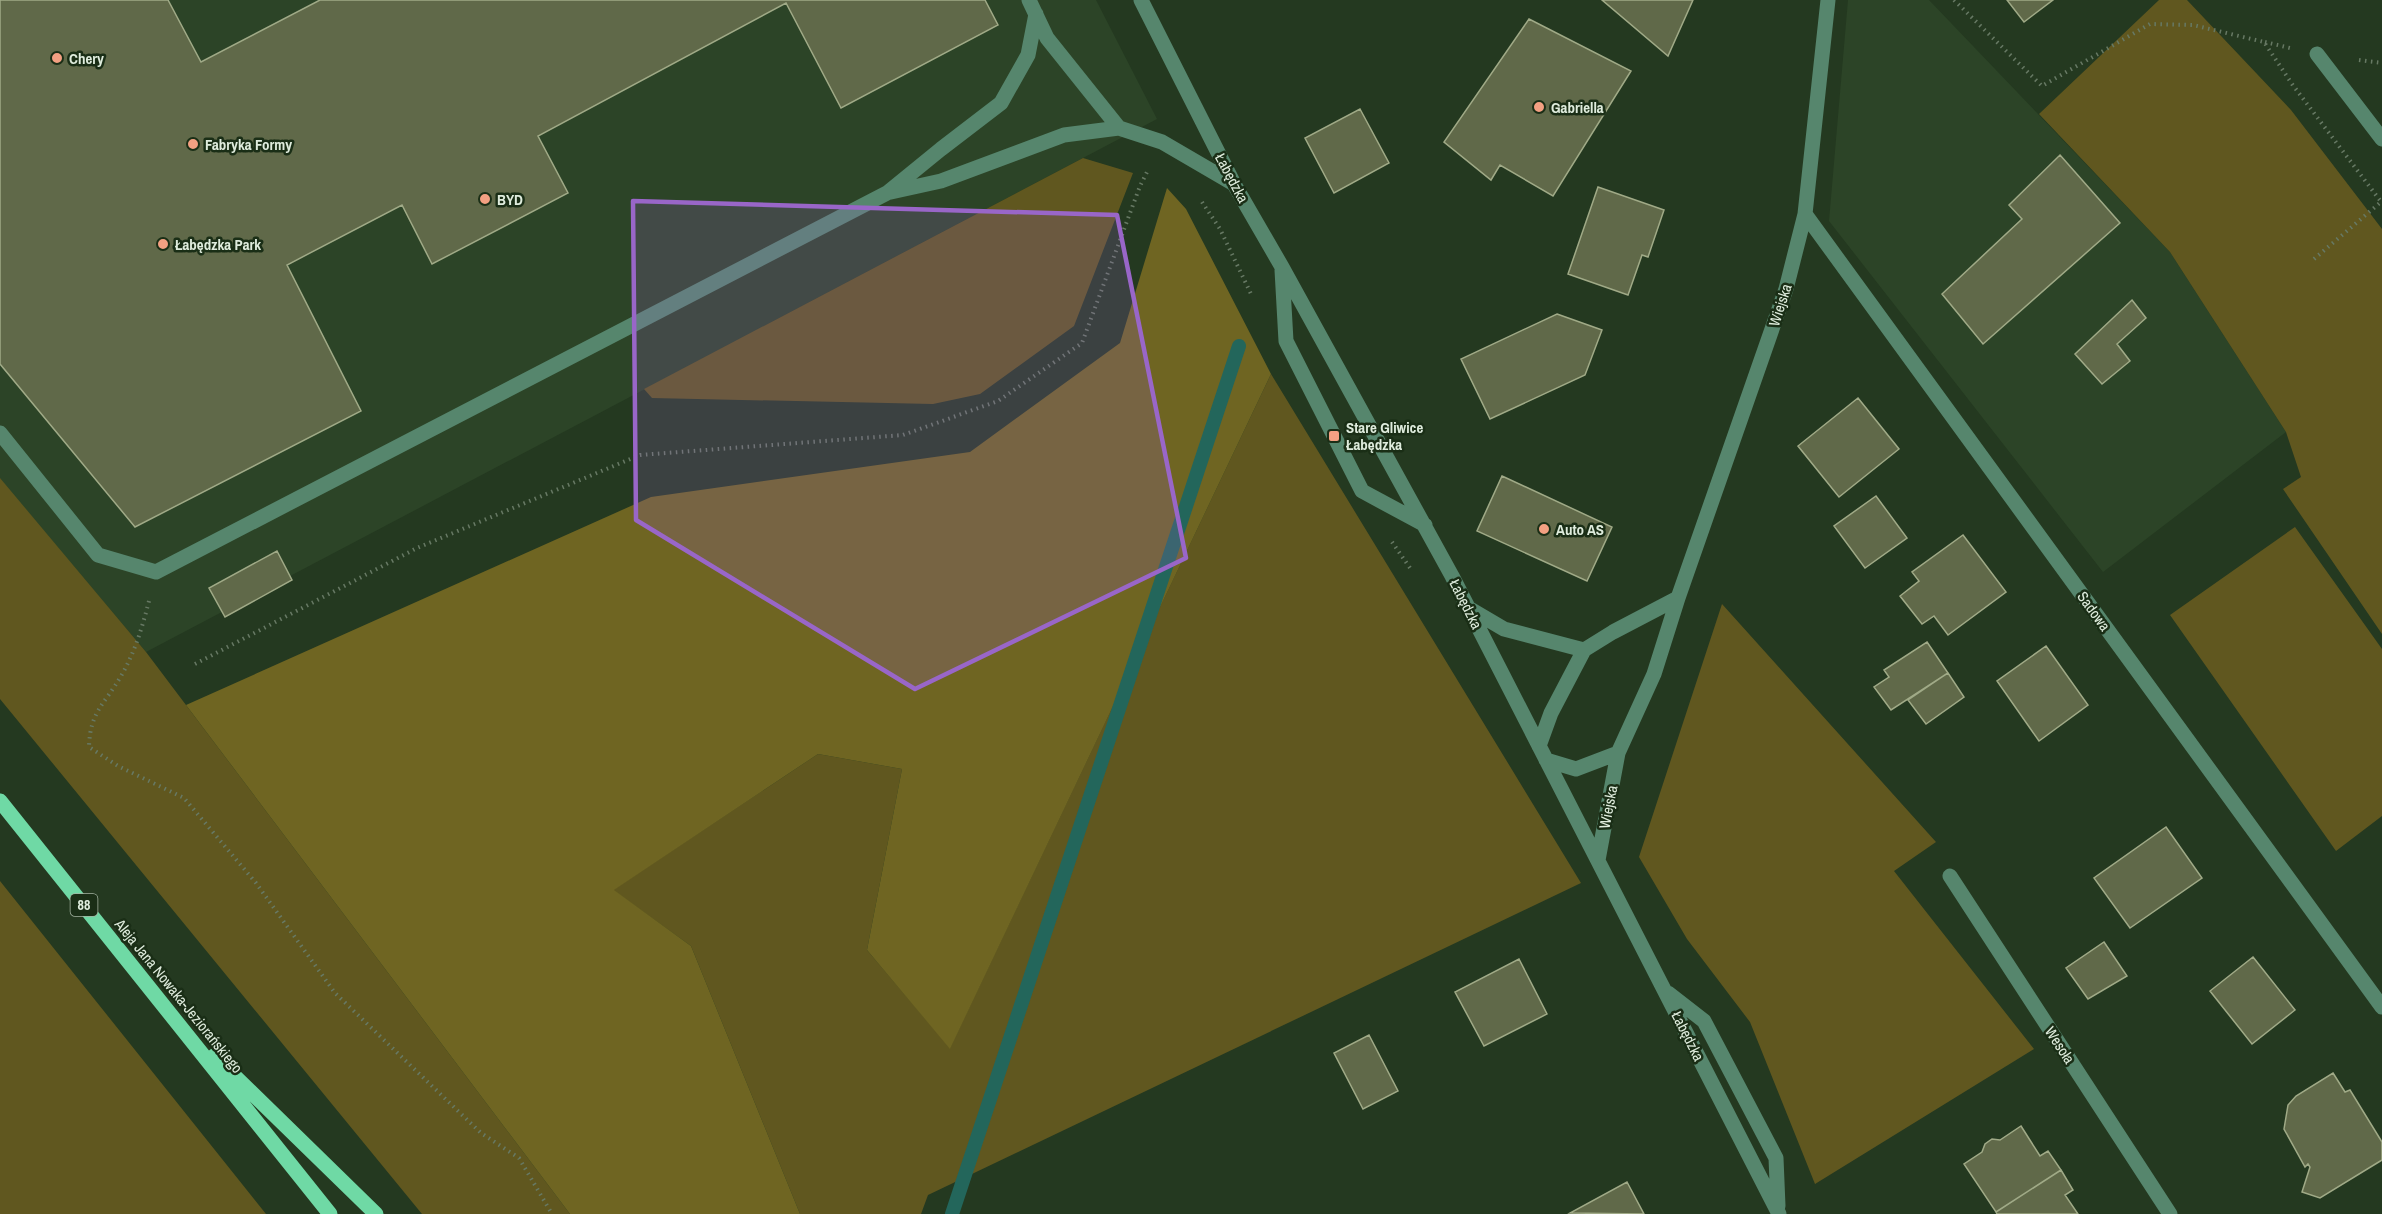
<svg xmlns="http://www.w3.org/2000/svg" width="2382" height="1214" font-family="'Archivo Narrow',sans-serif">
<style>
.built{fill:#2c4427}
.green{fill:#60571f}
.forest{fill:#6f6522}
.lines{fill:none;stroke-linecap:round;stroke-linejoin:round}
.stream{stroke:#23665b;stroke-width:14}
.building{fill:#606949;stroke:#a0aa87;stroke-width:1.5}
.path{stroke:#677964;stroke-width:4;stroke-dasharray:1.5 4.5;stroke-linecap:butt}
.minor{stroke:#56866d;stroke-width:15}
.major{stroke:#6fd9a5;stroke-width:15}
.marked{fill:#9966c8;fill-opacity:0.2;stroke:#9966c8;stroke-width:4.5;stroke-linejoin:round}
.poi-dot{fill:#f3a082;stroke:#1a2e16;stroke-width:2}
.labels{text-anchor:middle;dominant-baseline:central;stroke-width:5;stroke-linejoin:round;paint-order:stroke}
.shield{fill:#1a2e16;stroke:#a4b3a1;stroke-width:1.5}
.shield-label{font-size:14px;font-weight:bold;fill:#dfecdd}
.poi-label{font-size:15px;font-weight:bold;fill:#dfecdd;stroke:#1a2e16;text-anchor:start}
.street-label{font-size:15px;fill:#dfecdd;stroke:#1a2e16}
</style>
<rect width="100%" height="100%" fill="#243920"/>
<path class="built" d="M0,0H1096L1157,119L146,652L0,479Z
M1848,0H1929L2170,252L2286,432L2103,572L1829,221Z"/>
<path class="green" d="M2159,0H2187L2291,110L2382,229V634L2283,489L2301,477L2286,432L2170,252L2039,114Z
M1083,158L1133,173L1074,326L980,394L933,404L652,398L644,389Z
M1271,374L1581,883L928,1195L921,1214H800L691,946L613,890L818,754L902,769L867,950L950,1048Z
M0,478L146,652L570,1214H422L0,699Z
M2295,527L2382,649V816L2336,851L2170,615Z
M1722,604L1936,842L1894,871L2034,1049L1815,1184L1750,1022L1687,939L1639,857Z
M0,881L266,1214H0Z"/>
<path class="forest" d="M1167,188L1186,209L1271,374L950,1049L867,950L902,769L818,754L614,890L691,946L800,1214H570L186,705L651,497L970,452L1120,343Z"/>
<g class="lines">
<path class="stream" d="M952,1214L1239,346"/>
</g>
<path class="building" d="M0,0H168L201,62L320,0H985L998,25L841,108L786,3L538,136L568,193L432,264L402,205L287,265L361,411L135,527L0,364Z
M1602,0H1693L1668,56Z
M2007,0H2053L2024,22Z
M1529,19L1631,71L1553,196L1500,165L1491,180L1444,142Z
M1360,109L1389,163L1334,193L1305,138Z
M2060,155L2120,223L1983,344L1942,294L2022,219L2009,205Z
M1598,187L1664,210L1648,257L1642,255L1628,295L1568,274Z
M2132,300L2146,318L2117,344L2130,361L2102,384L2075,354Z
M1557,314L1602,330L1585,375L1490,419L1461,359Z
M1858,398L1899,449L1839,497L1798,446Z
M1502,476L1612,527L1587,581L1477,531Z
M1876,496L1907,538L1865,568L1834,526Z
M1963,535L2006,592L1948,635L1934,616L1922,624L1900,596L1919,581L1912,572Z
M277,551L292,580L225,617L209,588Z
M1927,642L1948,673L1891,710L1874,687L1889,677L1884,670Z
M2046,646L2088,705L2039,741L1997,681Z
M1948,673L1964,697L1926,724L1908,700Z
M2166,827L2202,878L2130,928L2094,878Z
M2104,942L2127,976L2088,999L2066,968Z
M2253,957L2295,1010L2252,1044L2210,991Z
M1519,959L1547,1014L1484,1046L1455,992Z
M1369,1035L1398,1091L1363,1109L1334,1053Z
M2333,1073L2345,1092L2350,1090L2382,1142V1160L2320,1198L2302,1192L2310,1167L2308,1164L2305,1167L2284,1129L2288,1105L2296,1096Z
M2021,1126L2040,1156L2048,1151L2061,1170L1996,1212L1964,1164L1982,1152L1985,1144L1992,1139L2000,1140Z
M2061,1170L2073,1190L2065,1195L2078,1214H1997L1996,1212Z
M1627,1182L1644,1214L1570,1213Z"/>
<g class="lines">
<path class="path" d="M1954,0L2042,86L2150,24L2193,25L2264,42L2292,84L2382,203
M2265,42L2290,48
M2359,60L2382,63
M1202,202L1220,229L1252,296
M2314,259L2381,202
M1392,542L1410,568
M149,601C142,628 135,652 121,676C105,704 90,711 89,747L118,766L184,798L256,883L335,993L481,1133L519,1158L552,1214
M195,664L417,548L640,455L903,435L998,401L1082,343L1140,186L1148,170"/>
<path class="minor" d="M1029,0L1047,38L1119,128
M1141,0L1234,184L1282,267L1452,576L1779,1214
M2317,54L2382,139
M891,192L941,181L1064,135L1119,128L1162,142L1234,184
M1805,214L2382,1007
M1282,270L1286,341L1362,491L1425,525
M0,433L98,555L156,572L887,193L941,149L1001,103L1028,55L1036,14
M1470,609L1504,629L1584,650
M1539,746L1551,713L1584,650L1613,632L1678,598
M1546,760L1576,769L1618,753
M1598,860L1618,753L1654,674L1678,598L1786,289L1805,214L1828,0
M1950,876L2170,1214
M1668,993L1704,1021L1776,1158L1778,1206"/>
<path class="major" d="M0,801L330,1214
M214,1056L376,1214"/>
</g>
<path class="marked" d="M633,201L1117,215L1186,558L915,689L636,520Z"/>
<g class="poi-dot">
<circle cx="57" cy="58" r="6"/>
<circle cx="1539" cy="107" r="6"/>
<circle cx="193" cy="144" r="6"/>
<circle cx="485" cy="199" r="6"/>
<circle cx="163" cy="244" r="6"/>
<rect x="1328" y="430" width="12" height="12" rx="3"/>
<circle cx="1544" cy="529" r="6"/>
</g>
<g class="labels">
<rect class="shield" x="70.5" y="894" width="27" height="22" rx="4.5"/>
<g class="shield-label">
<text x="84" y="905">88</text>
</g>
<g class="poi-label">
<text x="69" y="58">Chery</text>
<text x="1551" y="107">Gabriella</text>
<text x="205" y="144">Fabryka Formy</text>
<text x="497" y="199">BYD</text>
<text x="175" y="244">Łabędzka Park</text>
<text x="1346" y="427">Stare Gliwice<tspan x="1346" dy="17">Łabędzka</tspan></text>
<text x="1556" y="529">Auto AS</text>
</g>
<g class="street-label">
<text transform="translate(1232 178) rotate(62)">Łabędzka</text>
<text transform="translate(1780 305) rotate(-72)">Wiejska</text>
<text transform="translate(1466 604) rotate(63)">Łabędzka</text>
<text transform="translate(2094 611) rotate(54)">Sadowa</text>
<text transform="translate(1608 807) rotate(-79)">Wiejska</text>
<text transform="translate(179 996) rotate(51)">Aleja Jana Nowaka-Jeziorańskiego</text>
<text transform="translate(1688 1036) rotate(63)">Łabędzka</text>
<text transform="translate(2060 1045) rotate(57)">Wesoła</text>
</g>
</g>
</svg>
